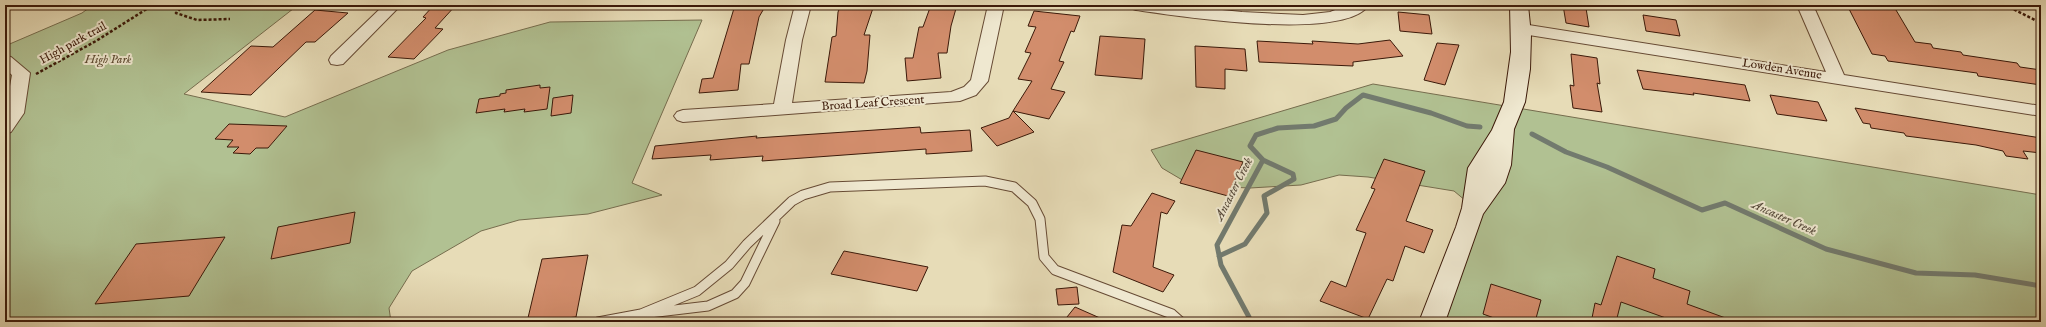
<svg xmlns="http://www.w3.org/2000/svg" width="2046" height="327" font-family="'IM FELL English',serif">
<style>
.green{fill:#b1c192;stroke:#766d4e}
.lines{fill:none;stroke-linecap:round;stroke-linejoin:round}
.stream{stroke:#727a6e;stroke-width:5}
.building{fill:#d28d6c;stroke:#3b1909}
.lane-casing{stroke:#664a34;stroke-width:11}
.street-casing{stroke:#664a34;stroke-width:2}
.secondary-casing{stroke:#3b1909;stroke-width:2}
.path{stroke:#3b1909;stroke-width:2.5;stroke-dasharray:3 2;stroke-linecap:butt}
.lane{stroke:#efe8d0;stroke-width:9}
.street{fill:#efe8d0;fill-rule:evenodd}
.secondary{fill:#efe8d0;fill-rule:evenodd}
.labels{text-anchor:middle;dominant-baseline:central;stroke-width:4;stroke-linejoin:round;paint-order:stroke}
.street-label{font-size:12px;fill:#3b1909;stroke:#efe8d0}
.park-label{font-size:12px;font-style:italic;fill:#5e4b32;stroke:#efe8d0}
.water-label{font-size:13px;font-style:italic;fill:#574a3b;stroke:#efe8d0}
</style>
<rect width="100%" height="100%" fill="#e7dcb7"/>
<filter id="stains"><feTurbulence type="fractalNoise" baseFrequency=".005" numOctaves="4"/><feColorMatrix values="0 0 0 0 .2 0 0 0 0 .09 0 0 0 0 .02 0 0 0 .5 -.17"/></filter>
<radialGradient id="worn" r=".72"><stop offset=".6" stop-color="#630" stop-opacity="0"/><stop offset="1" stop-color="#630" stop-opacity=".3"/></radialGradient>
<path class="green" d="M93,5H298L184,94L285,117L448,50L550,22L702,20L632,183L662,195L588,214L519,220L481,231L412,271L389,308L391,322H5V46L82,13Z
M1373,84L2041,195V322H1427L1466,201L1454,191L1368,177L1339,175L1301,185L1250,188L1204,186L1184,181L1162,168L1151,150Z"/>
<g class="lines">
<path class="stream" d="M1532,134L1566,152L1607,167L1702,210L1725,203L1826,249L1916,273L1975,275L2041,286
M1219,256L1245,244L1267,213L1264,196L1294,179L1293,174L1263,160
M1249,322V317L1221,265L1217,245L1263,160L1250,146L1256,135L1278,128L1314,126L1336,119L1346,108L1363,95L1431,113L1467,126L1480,127"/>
</g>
<path class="building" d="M434,5H456L435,28L443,29L414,59L388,57L426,18L423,17Z
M735,5H766L759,17L749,64H741L738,90L699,93L702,79L713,78Z
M841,5H874L864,35H870L867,71L864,83L825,82L832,37L836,36L838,12Z
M931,5H957L951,26L947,53H938L941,78L907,81L905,58H913L919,27H923Z
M1563,5L1586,8L1589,27L1566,23Z
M1847,5H1893L1915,42L1931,44L1933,48L1961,52L1963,55L2017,63L2020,67L2041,70V85L1978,76L1977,73L1888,61L1885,56L1872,54Z
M315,10L348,13L315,42H306L251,95L201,92L251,46L273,47Z
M1034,11L1080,16L1074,32L1071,31L1059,61L1064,62L1051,89L1065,92L1049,119L1013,111L1032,81L1018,79L1031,53L1025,52L1036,27L1028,26Z
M1398,12L1429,15L1432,34L1400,31Z
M1643,15L1676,20L1680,36L1646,31Z
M1100,36L1145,39L1142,79L1095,75Z
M1390,40L1403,56L1353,62V66L1259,62L1257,41L1313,44L1312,41L1358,44Z
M1437,43L1459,45L1445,85L1424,80Z
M1195,46L1245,49L1247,71L1225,69V89L1196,87Z
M1571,54L1597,58L1600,84L1597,83L1602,112L1573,108L1570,85L1574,86Z
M1637,70L1745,85L1750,101L1693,93L1694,95L1643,89Z
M540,85V88L550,87L547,109L524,112L525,109L504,112L505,109L476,113L479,99L500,96V94L506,93V90Z
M573,95L571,113L551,116L553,98Z
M1770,95L1818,102L1827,121L1777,114Z
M1855,108L2041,138V153L2023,151L2028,159L2006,156L2003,151L1976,145L1906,136L1904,133L1871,128L1870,124L1863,123Z
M1013,111L1034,132L997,146L981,128L1009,118Z
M229,124L287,126L268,148H256L250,154L233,153L239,147H227L233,140L215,139Z
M920,127L921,133L970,130L972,151L926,154V149L762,161L763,156L710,160L711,155L652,159L655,146L757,136L756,138Z
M1196,150L1243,162L1228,196L1180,183Z
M1384,159L1425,171L1406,221L1433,230L1424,253L1405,246L1393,281L1387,279L1368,319L1320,301L1331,281L1346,287L1366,233L1356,230L1375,189L1371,188Z
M1152,193L1175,201L1167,214L1161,212L1153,267L1174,275L1163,292L1113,272L1122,225L1131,226Z
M355,212L350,243L271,259L278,227Z
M225,237L189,296L95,304L136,244Z
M844,251L928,267L917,291L831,274Z
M588,255L576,317L527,322L542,259Z
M1617,256L1655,269L1653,278L1690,291L1687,304L1731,320V322H1677L1621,302L1616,322H1602L1592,318L1595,303L1601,305Z
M1491,284L1541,300L1535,322H1505L1483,314Z
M1077,287L1079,304L1058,305L1056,289Z
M1075,307L1109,322H1063Z"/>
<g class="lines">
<defs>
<path id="lane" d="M641,314L697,291L729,265L747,244L792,201L803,195L830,187L985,181L1014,187L1032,203L1040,219L1044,257L1055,270L1172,314L1181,322
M598,322L641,314L708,306L735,294L745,283L775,221"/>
<path id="street" d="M384,5H401L343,64L337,65L331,64L329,60L331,56Z
M795,5H811L802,40L792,103L951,92L964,87L971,80L988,5H1004L988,81L976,95L960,101L683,122L677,120L674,116L677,112L683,110L774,104L786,40Z
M1128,5H1172L1242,12L1303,15L1330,12L1348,5H1369C1344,42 1178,16 1136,10L1130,8Z
M1797,5H1813L1844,75L2041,106V116L1522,34L1516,32L1514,29L1516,26L1522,24L1826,72Z
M5,56L11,57L30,73L24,113L11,132L5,134V114L12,75L5,69Z"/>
<path id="secondary" d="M1510,5H1528L1531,35L1530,69L1525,102L1514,129L1511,165L1505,183L1483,214L1445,322H1419L1456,227L1462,208L1468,168L1492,130L1504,102L1511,52Z"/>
</defs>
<use href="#lane" class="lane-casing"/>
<use href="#street" class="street-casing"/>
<use href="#secondary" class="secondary-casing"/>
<path class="path" d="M184,5L176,13L197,20L230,19
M2005,5L2041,23
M36,74L96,41L153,5"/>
<use href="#lane" class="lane"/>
<use href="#street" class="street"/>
<use href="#secondary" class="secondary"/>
</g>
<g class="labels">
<g class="street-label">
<text transform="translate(73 43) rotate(-29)">High park trail</text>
<text transform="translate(1782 69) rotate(9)">Lowden Avenue</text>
<text transform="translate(873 103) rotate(-4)">Broad Leaf Crescent</text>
</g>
<g class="park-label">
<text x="108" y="59">High Park</text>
</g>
<g class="water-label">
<text transform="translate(1234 189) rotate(-63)">Ancaster Creek</text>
<text transform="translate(1784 218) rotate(24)">Ancaster Creek</text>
</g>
</g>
<rect width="2046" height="327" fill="none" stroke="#e7dcb7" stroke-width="20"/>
<rect x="6" y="6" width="2034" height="315" fill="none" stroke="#3b1909" stroke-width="2"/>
<rect x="10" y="10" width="2026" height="307" fill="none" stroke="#3b1909"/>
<rect width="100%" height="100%" filter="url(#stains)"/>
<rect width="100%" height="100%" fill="url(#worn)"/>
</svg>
